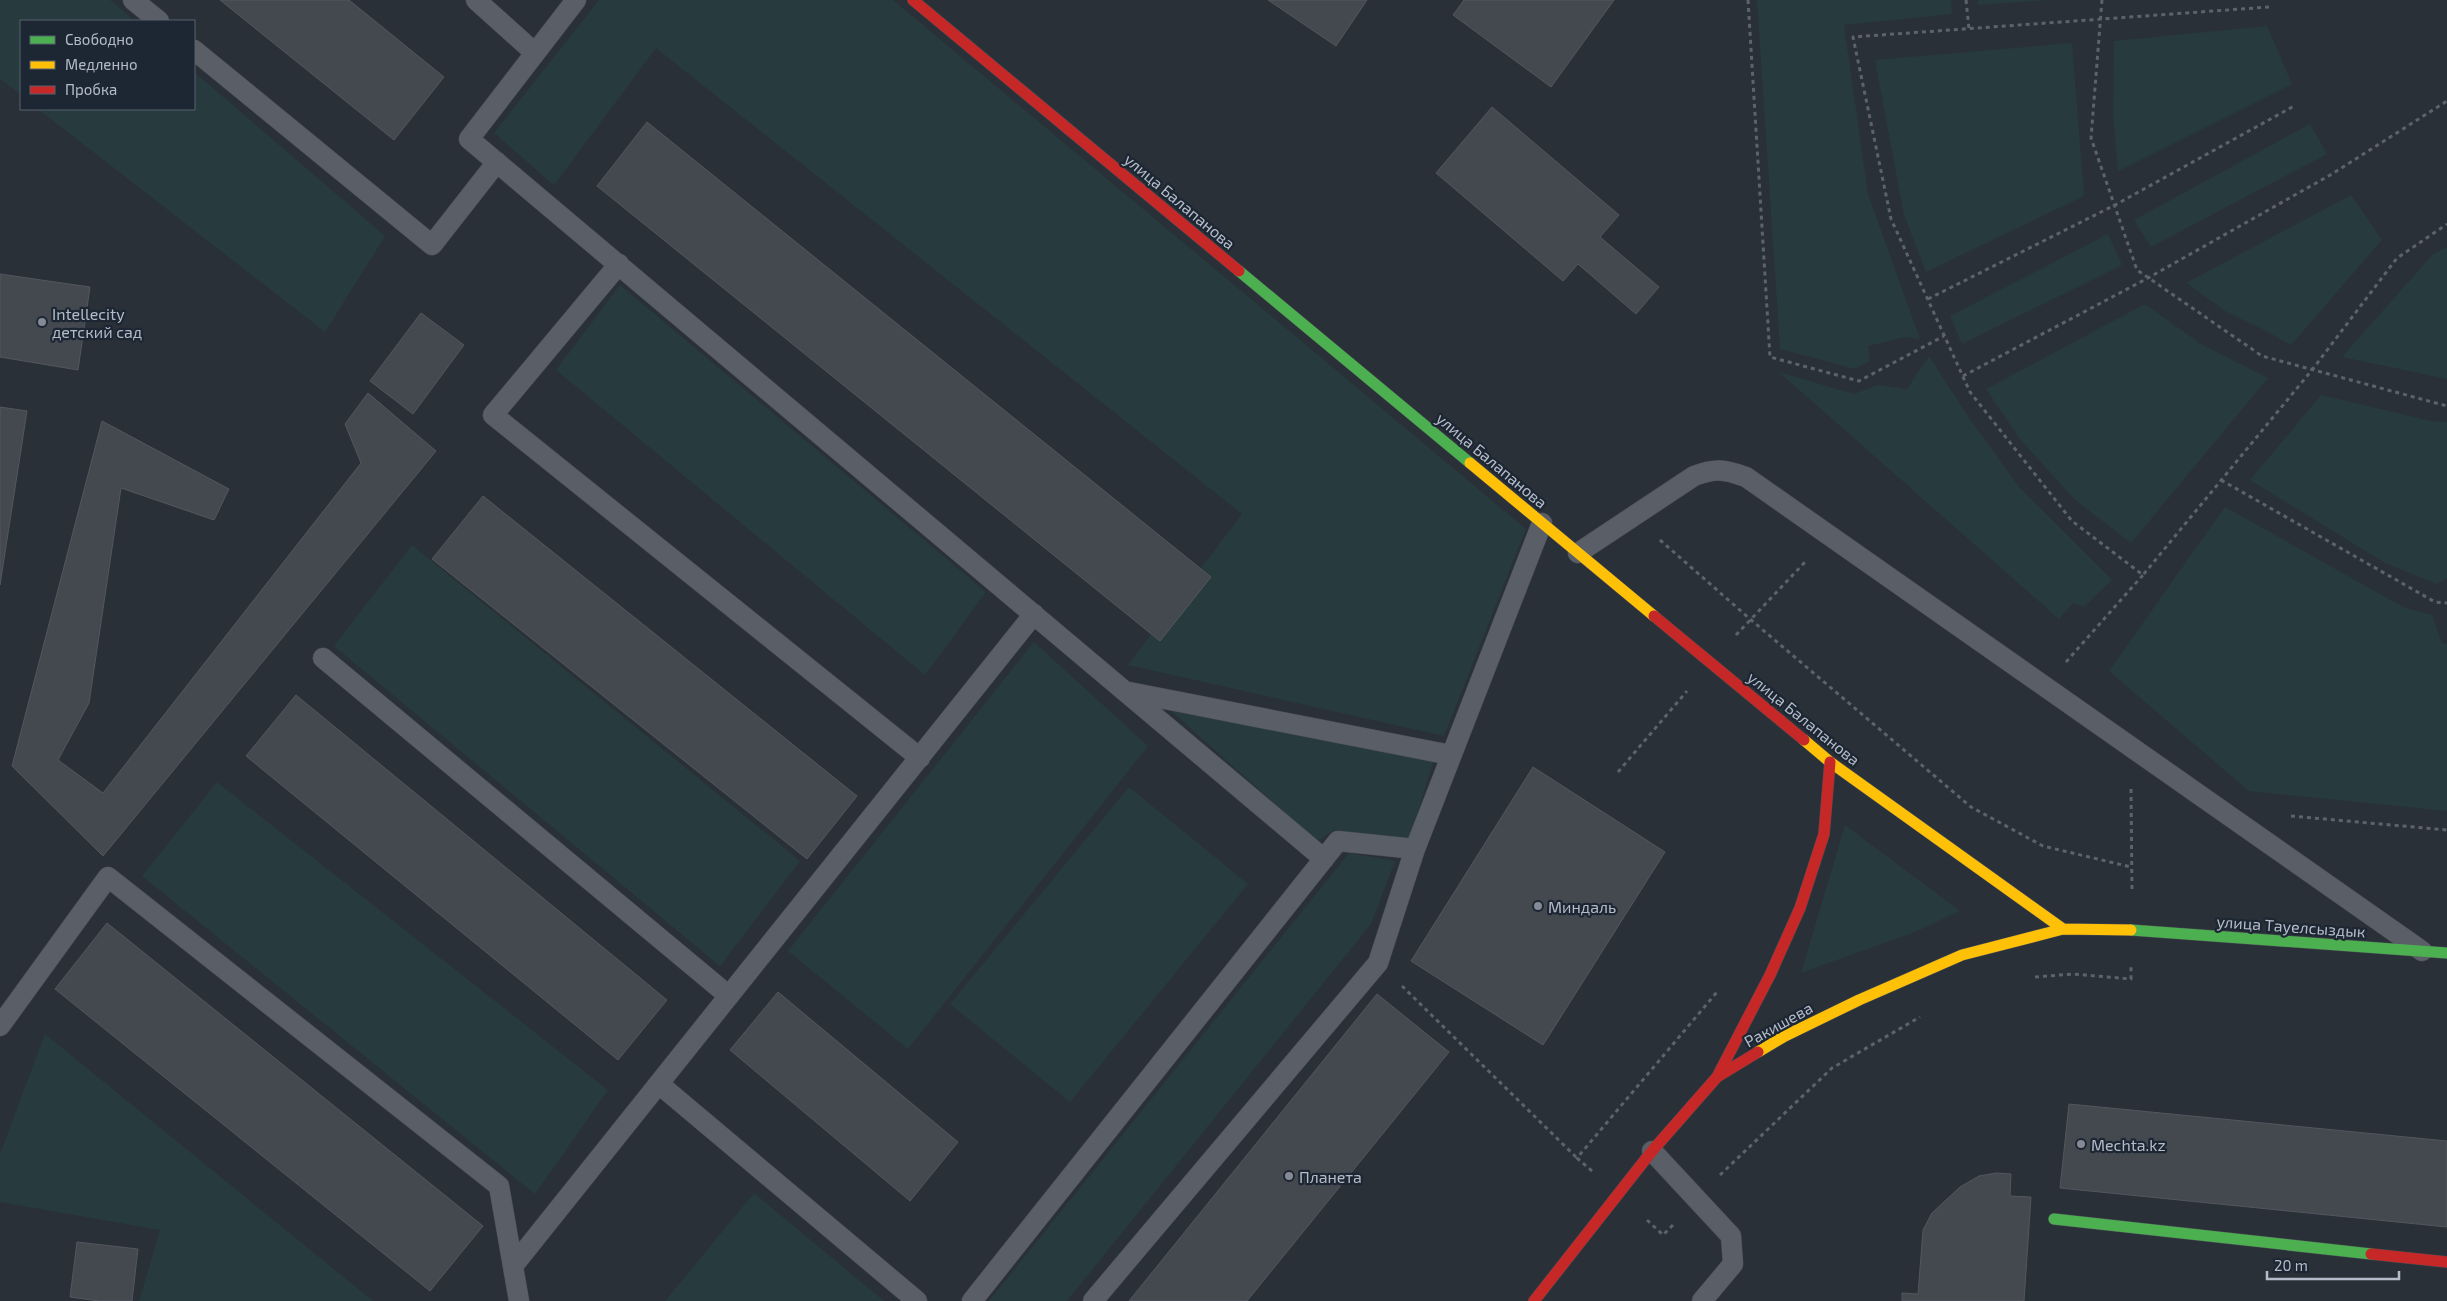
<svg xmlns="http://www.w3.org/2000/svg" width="2447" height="1301" font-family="'Exo 2',sans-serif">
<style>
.green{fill:#273a3e}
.building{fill:#444950;stroke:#52575f}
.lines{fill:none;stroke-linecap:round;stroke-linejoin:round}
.lane-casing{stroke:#484c53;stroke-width:21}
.fast-casing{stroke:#484c53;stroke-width:12}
.slow-casing{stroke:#484c53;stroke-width:12}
.jam-casing{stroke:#484c53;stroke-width:12}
.path{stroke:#5d636a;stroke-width:3;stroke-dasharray:4 4;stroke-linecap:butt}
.lane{stroke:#5a5e66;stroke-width:20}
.fast{stroke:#4caf50;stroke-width:11}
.slow{stroke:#ffc107;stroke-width:11}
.jam{stroke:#c62828;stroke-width:11}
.poi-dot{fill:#848b96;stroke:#1d2633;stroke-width:2}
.labels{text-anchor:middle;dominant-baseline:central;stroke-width:4.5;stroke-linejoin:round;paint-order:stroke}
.street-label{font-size:16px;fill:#b4bcc9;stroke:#1d2633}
.poi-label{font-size:16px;fill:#b4bcc9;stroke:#1d2633;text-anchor:start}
</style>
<rect width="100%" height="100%" fill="#2a3038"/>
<path class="green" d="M0,0H110L135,21H21V95L0,79Z
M599,0H893L1526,529L1444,736L1128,665L1242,514L656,48L554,185L494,133Z
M1757,0H1951L1952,14L1844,25L1868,194L1920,339L1905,337L1868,346L1870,361L1855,369L1780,349Z
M1978,0H2048L1978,5Z
M2267,26L2292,84L2118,171L2113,115L2114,41Z
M2072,43L2084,196L1926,272L1904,215L1875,60Z
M194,72L385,236L325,332L38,109H194Z
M2310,124L2327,154L2151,247L2134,220Z
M2351,195L2382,240L2291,345L2257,326L2228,313L2186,283Z
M2108,234L2122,265L1962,344L1950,316Z
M2447,247V379L2342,357L2433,254Z
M620,285L986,592L925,675L556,370Z
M2145,304L2201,344L2268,378L2131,543L2074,499L2020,439L1986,389Z
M1929,356L1969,418L2019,487L2112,580L2084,607L2073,603L2059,619L1779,372L1854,394L1877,385L1907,389Z
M2321,395L2431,421L2447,422V578L2437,584L2385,563L2250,480Z
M2225,507L2405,608L2432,615L2442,643L2447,644V811L2249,791L2109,671Z
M412,545L800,861L720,966L334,646Z
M1034,642L1148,746L908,1049L788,951Z
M1171,711L1434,760L1409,840L1335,830L1317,841Z
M217,782L608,1090L535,1194L142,876Z
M1129,787L1248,884L1070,1102L950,1004Z
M1845,825L1960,911L1915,932L1801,973Z
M1349,853L1395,861L1371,924L1067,1301H989Z
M45,1034L373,1301H139L160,1230L0,1202V1154Z
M754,1193L884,1301H665Z"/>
<path class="building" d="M220,0H349L444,77L394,140Z
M1268,0H1367L1336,46Z
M1464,0H1614L1551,87L1453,15Z
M1492,107L1619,215L1600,237L1659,287L1636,314L1578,264L1563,281L1436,173Z
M647,122L1211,577L1160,641L597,186Z
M0,274L90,287L78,370L0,357Z
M421,313L464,345L413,414L370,381Z
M368,393L436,451L103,856L12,766L102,421L229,489L214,520L121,488L89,703L58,760L103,793L361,463L345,424Z
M0,407L27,411L0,585Z
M483,496L857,796L807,859L432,559Z
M296,695L667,1000L618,1060L246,756Z
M1533,767L1665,852L1543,1045L1411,961Z
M107,923L483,1226L430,1291L55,989Z
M778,992L958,1142L910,1201L730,1050Z
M1377,994L1449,1052L1247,1301H1129Z
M2069,1104L2447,1141V1227L2060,1188Z
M1996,1173L2011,1174L2010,1196L2031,1197L2024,1301H1902V1293L1918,1294L1923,1230L1932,1213L1960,1187L1979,1176Z
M77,1242L138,1249L132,1301H99L70,1297Z"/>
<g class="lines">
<defs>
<path id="lane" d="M133,0L159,21
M476,0L535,53
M576,0L469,139L1324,859
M194,50L432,245L497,162
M619,264L493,415L920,758
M1578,553L1694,476C1715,468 1724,469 1746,477L2422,951
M323,658L729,996
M1129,692L1451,755
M0,1026L108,877L499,1186L519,1301
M659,1084L917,1301
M1652,1151L1731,1236L1733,1264L1702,1301
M513,1266L1034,614
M972,1301L1338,841L1415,849
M1093,1301L1378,963L1415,849L1542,523"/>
<path id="fast" d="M1239,271L1470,463
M2131,930L2447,953
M2054,1219L2371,1254"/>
<path id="slow" d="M1470,463L1654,616
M1804,740L1830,762L2063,929
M1758,1052L1785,1036L1859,1000L1962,955L2063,929L2131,930"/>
<path id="jam" d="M913,0L1239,271
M1654,616L1804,740
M1717,1077L1770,975L1800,908L1824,834L1830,762
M2371,1254L2447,1262
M1534,1301L1652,1151L1717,1077L1758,1052"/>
</defs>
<use href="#lane" class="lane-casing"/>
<use href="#fast" class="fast-casing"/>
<use href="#slow" class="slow-casing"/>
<use href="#jam" class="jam-casing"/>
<path class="path" d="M1748,0L1770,357L1859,381L1944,336
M1966,0L1969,29
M2102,0L2091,138L2137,270L2262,356L2447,406
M2269,7L1853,37L1891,219L1970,392L2072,521L2143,575L2312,370L2397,258L2447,224
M1928,299L2115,205L2294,106
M1963,376L2148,278L2332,174L2447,101
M2221,480L2435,602L2447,603
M1660,540L1750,619L1971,807L2043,846L2131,867
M1736,635L1807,560
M2066,662L2143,575
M1618,772L1687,691
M2131,789L2132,893
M2291,816L2447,830
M2035,977L2073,974L2131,979V967
M1402,986L1577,1158
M1592,1171L1577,1158L1717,992
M1720,1175L1832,1068L1920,1017
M1647,1220L1663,1235L1675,1223"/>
<use href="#lane" class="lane"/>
<use href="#fast" class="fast"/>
<use href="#slow" class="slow"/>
<use href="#jam" class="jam"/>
</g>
<g class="poi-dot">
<circle cx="42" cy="322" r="5"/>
<circle cx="1538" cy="906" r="5"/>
<circle cx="2081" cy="1144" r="5"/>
<circle cx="1289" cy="1176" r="5"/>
</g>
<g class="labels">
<g class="street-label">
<text transform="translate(1180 201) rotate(40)">улица Балапанова</text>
<text transform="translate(1492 460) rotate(40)">улица Балапанова</text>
<text transform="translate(1804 718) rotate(39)">улица Балапанова</text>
<text transform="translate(2291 926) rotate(4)">улица Тауелсыздык</text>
<text transform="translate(1778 1024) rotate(-29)">Ракишева</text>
</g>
<g class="poi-label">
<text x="52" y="313">Intellecity<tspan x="52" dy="18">детский сад</tspan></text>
<text x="1548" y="906">Миндаль</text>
<text x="2091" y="1144">Mechta.kz</text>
<text x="1299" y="1176">Планета</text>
</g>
</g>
<rect x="20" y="20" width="175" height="90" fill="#1d2633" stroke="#59626f"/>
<rect x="30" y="36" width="25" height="8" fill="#4caf50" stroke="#59626f"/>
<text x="65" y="45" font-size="15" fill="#b4bcc9">Свободно</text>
<rect x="30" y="61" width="25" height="8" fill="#ffc107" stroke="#59626f"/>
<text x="65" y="70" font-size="15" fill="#b4bcc9">Медленно</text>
<rect x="30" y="86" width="25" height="8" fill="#c62828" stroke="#59626f"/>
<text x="65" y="95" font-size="15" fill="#b4bcc9">Пробка</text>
<path d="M2267 1271v8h132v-8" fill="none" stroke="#b4bcc9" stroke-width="2.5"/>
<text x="2274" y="1271" font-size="15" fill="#b4bcc9" stroke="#1d2633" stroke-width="4" paint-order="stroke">20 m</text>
</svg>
